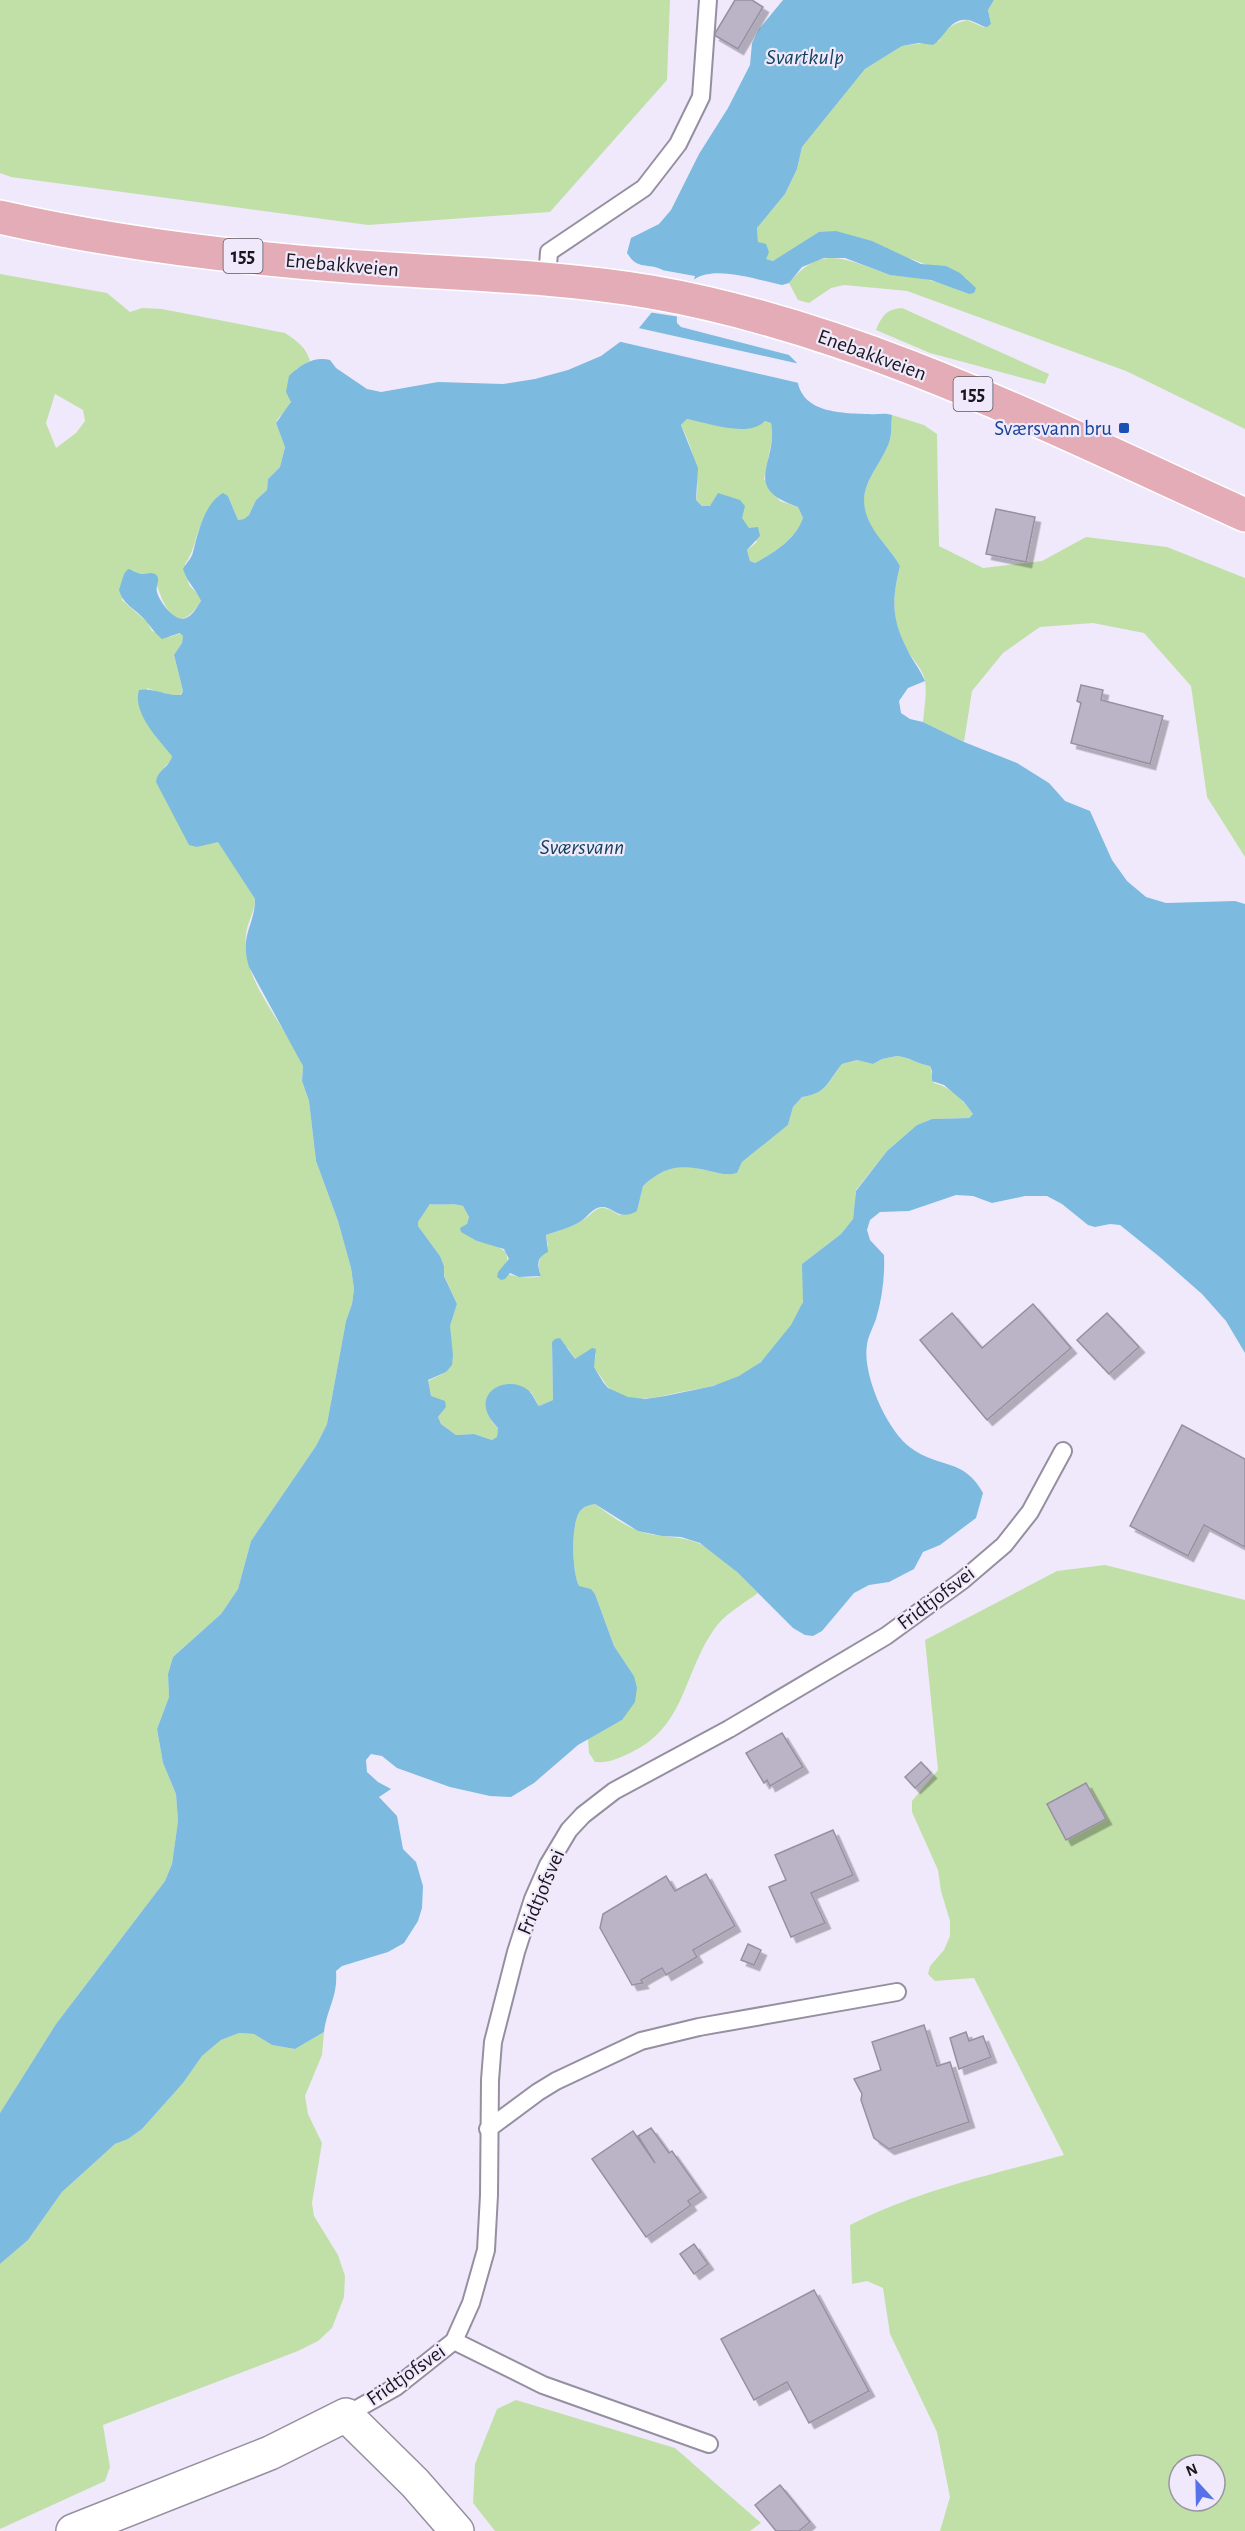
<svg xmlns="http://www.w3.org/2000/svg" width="1245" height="2531" font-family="'Alegreya Sans',sans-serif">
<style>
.green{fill:#c1e0a8;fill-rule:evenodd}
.water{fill:#7cbadf;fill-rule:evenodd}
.pier{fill:#f0e9fc}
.building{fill:#bbb4c6;stroke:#9690a1;stroke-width:1.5;filter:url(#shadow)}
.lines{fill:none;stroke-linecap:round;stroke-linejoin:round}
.lane-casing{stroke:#968fa0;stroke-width:20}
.street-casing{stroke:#968fa0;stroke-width:36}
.primary-casing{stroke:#fff;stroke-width:36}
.lane{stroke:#fff;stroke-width:16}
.street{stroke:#fff;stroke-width:33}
.primary{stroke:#e3acb6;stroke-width:33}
.transit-dot{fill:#1a4fb4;stroke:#f0e9fc;stroke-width:2}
.labels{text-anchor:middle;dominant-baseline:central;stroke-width:4.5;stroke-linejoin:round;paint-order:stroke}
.shield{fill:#f0e9fc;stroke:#5a5660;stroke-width:1.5}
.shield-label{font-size:20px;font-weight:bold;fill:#19171d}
.street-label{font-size:21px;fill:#19171d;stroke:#f0e9fc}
.transit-label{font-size:21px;fill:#164399;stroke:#f0e9fc;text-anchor:end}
.water-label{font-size:22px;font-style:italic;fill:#12445e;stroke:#f0e9fc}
</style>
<defs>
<filter id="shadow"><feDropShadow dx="5.5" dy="5.5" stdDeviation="0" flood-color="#0004"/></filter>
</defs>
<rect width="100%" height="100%" fill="#f0e9fc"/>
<path class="green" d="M0,0H670L667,80L550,212L368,225L11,177L0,173Z
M994,0H1245V429L1126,371L907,291L844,285L831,288L809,303L798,300L789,283C823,242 847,261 888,274C898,277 910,276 920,278C937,281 953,288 969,294L967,279L946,266H929L912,259L797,248L773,261L766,259L758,242L757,228L785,194L797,169L802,147L865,69L902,46L939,41C946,27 953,24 967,20L983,27L991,24L988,10Z
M0,274L107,293L130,312L142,308L162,309L285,333C297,341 306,347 310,361L296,369C294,380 294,398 288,408C284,414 278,416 276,423L285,446L280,467L268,479L267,490L256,500L249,515L244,519L238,520L228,496H219C213,503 207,512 203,520C195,535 195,551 185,564L189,585L198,594L201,601C174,644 161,598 153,573L138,574L133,570L122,600L147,622L152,631L170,637L181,633L183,636L182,643L174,656L183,691L180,695L168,696L147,688L143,716L172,756L171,761L164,767L197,847L218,841L255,899C255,912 247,922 246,935C240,980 287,1026 303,1066L302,1081L309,1101L316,1161L338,1221L351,1268L354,1289L352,1304L346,1321L327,1424L316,1446L251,1541L238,1589L221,1614L173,1657L168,1674L169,1697L157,1729L163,1763L176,1794L178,1821L172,1864L165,1881L56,2024L0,2113ZM55,394L83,410L85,421L76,433L56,448L46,423Z
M902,308L1049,374L1045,384L930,353L876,330C882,316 886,309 902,308Z
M892,415L924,425L937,434L939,546L983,568L1042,561L1086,537L1167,547L1245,578V857L1207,797L1191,686L1144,633L1093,623L1040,627L1003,653L972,691L964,742L923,722C924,710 927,693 925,680C922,668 912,659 906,648C891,616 892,600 900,566C892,551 879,540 870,525C852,490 877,473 889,443C892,435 891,424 892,415Z
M687,419L743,429L765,421L771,423L773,434L764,479L780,501L798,507L803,518C795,540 775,552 755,563L750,561L747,550L757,542C746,520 728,506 702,506L696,500C701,476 692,447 681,425Z
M897,1056C910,1057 917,1064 930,1066L934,1083C951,1087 963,1100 973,1114L969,1118L932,1119L917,1125L887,1151L856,1190L853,1219L841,1234L802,1264C804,1275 805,1290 803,1301C797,1329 763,1365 738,1377C719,1386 697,1389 676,1393C658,1397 635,1403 617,1394C605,1388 603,1377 593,1367L596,1354L587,1351L581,1357L575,1359L568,1348L552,1342L553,1400L539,1406L531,1392L491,1421L498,1428L497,1437L492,1440L474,1434L456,1435L441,1424L438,1417L446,1407L431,1396L428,1381L446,1372L450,1326L457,1304L444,1275V1266L440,1256L418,1226V1222L430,1204C441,1206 452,1202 463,1206L469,1217L467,1224L477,1241L497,1246L506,1252L508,1263L498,1272C513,1275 526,1280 541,1276C536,1263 540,1257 548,1246L546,1235C557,1231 569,1228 578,1223C598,1213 595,1199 619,1215L637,1211L643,1186C665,1166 680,1163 709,1171C719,1173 727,1176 737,1173L742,1162L788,1125L793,1107L802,1097C828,1093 828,1082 842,1064L858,1060L873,1064L882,1059Z
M595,1504C608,1514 623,1525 639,1531C658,1538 679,1535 698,1543C716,1550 744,1579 758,1593C743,1604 723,1615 713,1631C683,1675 685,1728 630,1753C617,1759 609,1763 595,1762L589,1753L588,1739L622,1720L634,1676L614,1646L595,1594L591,1589L579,1587C572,1573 570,1522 581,1510C585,1506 590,1505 595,1504Z
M1105,1565L1245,1600V2531H940L950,2497L937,2432L890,2334L883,2288L867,2281L852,2284L850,2225C916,2191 992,2174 1064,2155L974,1978L935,1981L928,1974L930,1966L944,1950L950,1936V1921L941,1891L938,1870L912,1812V1801L938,1770L925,1640L1057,1571ZM1179,2465H1215V2501H1179Z
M324,2032L322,2055L305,2096L308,2114L322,2143L312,2203L314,2216L338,2255L345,2276L344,2297L332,2328L318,2341L298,2351L103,2425L110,2467L105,2481L0,2529V2264L28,2240L62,2192L115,2144L128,2139L142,2129L183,2083L202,2056L221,2040L239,2033L254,2034L272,2045L295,2049Z
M516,2400L675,2448L761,2523L750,2531H495L473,2503L475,2464L497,2409Z"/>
<path class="water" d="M783,0H994L988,10L991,24L987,27C980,26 975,21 968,20C949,18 945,38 933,45L919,43L902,46L865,69L802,147L797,169L785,194L757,228L758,242L766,244L769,252L766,259L773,261L819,232L836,231L872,241L921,264L946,266L960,273L976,288L974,293L969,294L931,280L890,275L845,258H824L802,267L789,283L782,285C751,279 691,255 681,300C679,307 676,315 677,323L681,327L789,355L797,363C792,411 831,413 869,414C877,415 884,412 892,415C891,424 892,435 889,443C877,473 852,490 871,525C879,540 892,551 900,566C892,599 891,618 907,649C912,660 920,669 925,681L908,688L899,701L901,713L910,719L923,722L964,742L1017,763L1049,783L1065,801L1090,811L1112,860L1127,881L1146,897L1166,903L1235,901L1245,904V1353L1226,1321L1202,1294L1161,1258L1120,1225L1110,1224L1095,1227L1088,1225L1062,1204L1047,1196H1025L992,1203L973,1196L956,1195L909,1211L880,1212L870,1220L867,1230L870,1240L884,1255C885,1277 882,1299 876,1319C873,1328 868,1336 867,1345C862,1374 887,1431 911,1448C939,1469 963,1457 983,1493L976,1518L940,1545L923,1552L914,1569L889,1582L869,1585L854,1593L822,1631L813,1636L805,1635L793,1628L737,1572L700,1543L681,1537L662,1536L638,1531L595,1504C590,1505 585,1506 581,1510C570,1522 572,1573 579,1586L591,1589L595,1594L614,1646L634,1676L637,1688L635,1702L622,1720L578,1745L534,1783L511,1797L490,1796L450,1787L397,1768L382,1756L371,1754L366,1760L367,1772L378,1782L391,1789L379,1797L397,1816L403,1849L416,1862L423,1886L422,1908L418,1921L404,1943L388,1952L342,1966L336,1971C338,1997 327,2008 324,2032L295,2049L272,2045L254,2034L239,2033L221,2040L202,2056L183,2083L142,2129L128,2139L115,2144L62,2192L28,2240L0,2264V2113L56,2024L165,1881L172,1864L178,1821L176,1794L163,1763L157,1729L169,1697L168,1674L173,1657L221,1614L238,1589L251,1541L316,1446L327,1424L346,1321L352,1304L354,1289L351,1268L338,1221L316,1161L309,1101L302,1081L303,1066L249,967C239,935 255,926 255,899L218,842L197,847L189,845L156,782C157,770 170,767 172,756C159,740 132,713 139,690C153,687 165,696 181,695L183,691L174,655L182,643L183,636L180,633L162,639C155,633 151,627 145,620C135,608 124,606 119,590L124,574L128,569C133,570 136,573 141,574C146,574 151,572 155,574C162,579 155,585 157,592C159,601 175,623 186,618C193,615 197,607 201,601C196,589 187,582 183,569C186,563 192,558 193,552C198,533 204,504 223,493L228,496L238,520L244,519L249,515L256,500L267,490L268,479L280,467L285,447L276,423L291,402L286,392L289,376C300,365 314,356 330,360L336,368L367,389L381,392L438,382L503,384L535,379L568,370L601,356L639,328L652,312L663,270C647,262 638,271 627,253L631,238L659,224L671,210L699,154L728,108L750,65L752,43L759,29ZM687,419C709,423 748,438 765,421L771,423C779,463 739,487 798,507L803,518C795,540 775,552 755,563L750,561L747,550L760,536L758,527L749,528L742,518L745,506L740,500L718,493L710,506H702L696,500L698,468L681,425ZM897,1056C910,1057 917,1064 930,1066L932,1071V1081L944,1085L964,1102L973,1114L969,1118L932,1119L917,1125L887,1151L856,1191L853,1219L841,1234L802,1264L803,1302L791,1325L761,1362L739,1376L713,1386L665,1396L645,1399L628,1397L608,1388L603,1382L594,1367L596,1349L592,1348L575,1359L560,1338L555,1339L552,1342L553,1400L539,1406C535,1401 533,1394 528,1390C506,1373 465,1395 498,1428L497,1437L492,1440L474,1434L456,1435L441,1424L438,1417L446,1407L445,1401L431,1396L428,1380L446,1372L452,1365L453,1355L450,1326L457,1304L444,1276V1266L440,1256L418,1226V1222L430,1204C441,1206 452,1202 463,1206L469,1217L467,1224L460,1228L461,1232L477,1241L504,1249L509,1259L498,1272L497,1277L501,1280L505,1279L510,1273L519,1277L541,1276C537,1265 536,1258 548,1252L546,1235C557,1231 569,1228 578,1223C585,1220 590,1211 597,1208C612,1202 617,1223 637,1211L643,1186C665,1166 680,1164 709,1171C719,1173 727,1176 737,1173L742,1162L788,1125L793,1107L802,1097C828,1093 827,1082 842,1064L857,1060L873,1064L882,1059Z"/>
<path class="pier" d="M656,269L695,276L693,283L686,293L680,317L648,312L660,271Z
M634,327L800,364L799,383L617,341Z"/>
<path class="building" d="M735,0H752L763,7L738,49L714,35Z
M996,509L1035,517L1026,562L986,554Z
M1081,685L1103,690L1101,700L1163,716L1150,764L1071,743L1081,703L1077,701Z
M1033,1304L1071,1348L987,1420L920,1340L952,1313L982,1348Z
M1107,1313L1139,1347L1109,1374L1077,1340Z
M1182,1425L1245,1459V1547L1204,1525L1188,1556L1130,1526Z
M782,1733L803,1767L770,1786L767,1780L764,1783L746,1753Z
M921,1762L931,1773L915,1788L905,1777Z
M1086,1783L1106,1819L1066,1840L1047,1804Z
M833,1830L853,1875L811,1893L825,1923L791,1937L769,1887L786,1880L775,1855Z
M706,1874L735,1926L693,1950L697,1957L666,1975L662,1968L641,1980L643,1983L632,1985L600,1928L603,1914L666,1876L675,1891Z
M748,1944L761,1950L754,1965L741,1960Z
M924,2025L937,2066L950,2062L969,2122L889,2149L874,2138L861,2100L862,2094L854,2079L881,2070L872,2042Z
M966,2032L969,2041L983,2036L991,2057L959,2069L950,2038Z
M651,2128L669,2153L672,2151L701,2192L688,2201L691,2205L646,2237L592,2159L633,2131L655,2163L638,2136Z
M694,2244L708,2264L694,2274L680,2254Z
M814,2290L869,2391L809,2423L787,2382L754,2400L721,2339Z
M780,2485L810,2522L799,2531H776L755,2505Z"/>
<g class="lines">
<defs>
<path id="lane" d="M547,279L549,252L644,188L678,144L701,97L708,0
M488,2129L538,2092L556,2081L641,2041L699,2027L897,1992
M454,2341L543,2385L709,2444
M346,2415L396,2387L454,2341L471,2303L486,2250L489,2195L490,2080L493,2042L516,1952L533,1899L548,1865L569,1830L583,1815L614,1791L729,1729L886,1636L963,1580L1004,1545L1030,1512L1063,1451"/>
<path id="street" d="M73,2531L270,2453L346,2415L415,2483L457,2531"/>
<path id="primary" d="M0,217C114,243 230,257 347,266C448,274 550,275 651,292C858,328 1055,429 1245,515"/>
</defs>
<use href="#lane" class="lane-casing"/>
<use href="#street" class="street-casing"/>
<use href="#primary" class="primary-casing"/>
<use href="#lane" class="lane"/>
<use href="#street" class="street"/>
<use href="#primary" class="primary"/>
</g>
<rect class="transit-dot" x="1118" y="422" width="12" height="12" rx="3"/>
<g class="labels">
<g class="shield">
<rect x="223.5" y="239" width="39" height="34" rx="4.5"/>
<rect x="953.5" y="377" width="39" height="34" rx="4.5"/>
</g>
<g class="shield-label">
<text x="243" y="256">155</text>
<text x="973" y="394">155</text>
</g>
<g class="street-label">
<text transform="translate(342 265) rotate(5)">Enebakkveien</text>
<text transform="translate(872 355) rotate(20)">Enebakkveien</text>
<text transform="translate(936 1598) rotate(-37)">Fridtjofsvei</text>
<text transform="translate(541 1892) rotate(-67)">Fridtjofsvei</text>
<text transform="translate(406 2375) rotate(-35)">Fridtjofsvei</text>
</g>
<g class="transit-label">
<text x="1112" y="428">Sværsvann bru</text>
</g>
<g class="water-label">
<text x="805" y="57">Svartkulp</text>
<text x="582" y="847">Sværsvann</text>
</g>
</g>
<g transform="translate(1197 2483) rotate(338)"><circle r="28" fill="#f0e9fc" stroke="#9a95a3" stroke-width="1.5"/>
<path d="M0-4.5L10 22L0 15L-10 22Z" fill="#5772e8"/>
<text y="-9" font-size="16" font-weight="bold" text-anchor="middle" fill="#19171d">N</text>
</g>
</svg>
